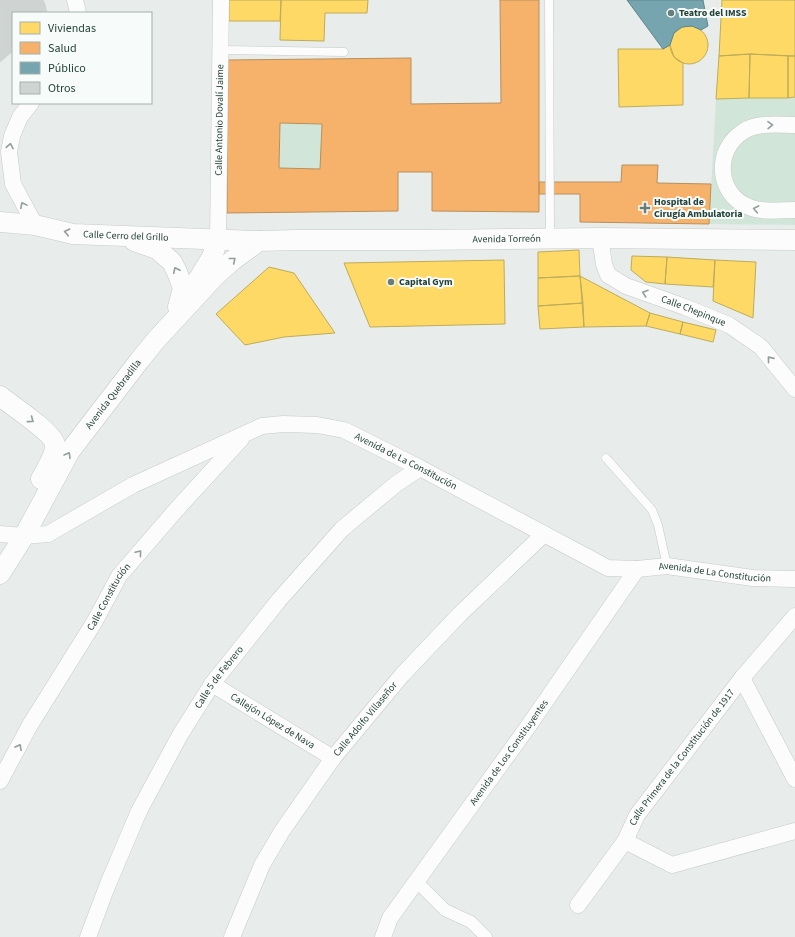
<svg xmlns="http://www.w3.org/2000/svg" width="795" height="937" font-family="'Source Sans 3',sans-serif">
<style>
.green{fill:#d1e6d8}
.homes{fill:#ffd966;stroke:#bdac59}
.health{fill:#f6b26b;stroke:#b7905c;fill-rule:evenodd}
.public{fill:#76a5af;stroke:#5d878c}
.building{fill:#cfd4d2;stroke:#d1d6d4}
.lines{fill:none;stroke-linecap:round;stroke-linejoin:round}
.service-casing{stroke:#c5cac8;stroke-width:9}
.pedestrian-casing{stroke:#c5cac8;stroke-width:13}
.minor-casing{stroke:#c5cac8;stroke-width:17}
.tertiary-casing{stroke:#c5cac8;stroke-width:21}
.service{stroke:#fcfcfc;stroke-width:8}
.pedestrian{stroke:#fcfcfc;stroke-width:12}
.minor{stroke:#fcfcfc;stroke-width:16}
.tertiary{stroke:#fcfcfc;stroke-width:20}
.oneway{stroke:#909f9b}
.poi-dot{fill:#697e78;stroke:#f7fbf9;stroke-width:1.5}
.labels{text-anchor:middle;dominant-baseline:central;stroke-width:4;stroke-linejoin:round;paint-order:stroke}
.poi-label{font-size:10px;font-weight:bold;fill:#24423a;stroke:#f7fbf9;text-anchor:start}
.street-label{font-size:10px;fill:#24423a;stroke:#f7fbf9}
</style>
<rect width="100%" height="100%" fill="#e8edeb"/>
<path class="green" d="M795,97V225L709,224L716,99Z
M280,123L322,124L320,169L279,168Z"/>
<path class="homes" d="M229,0H281L280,21H229Z
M281,0H368L367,13H325L324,41L280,40Z
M722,0H795V56L750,54L719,56Z
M670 45a19 19 0 1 1 38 0a19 19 0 1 1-38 0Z
M670,45L674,57L683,63V105L619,107L618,49H663Z
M750,54L749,98L716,99L719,56Z
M750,54L788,56V98H749Z
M788,56H795V97L788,98Z
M579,250L580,276L538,278V252Z
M632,256L667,257L665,284L646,282L631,270Z
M667,257L715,260L713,287L665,284Z
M504,260L505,324L370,327L344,263Z
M715,260L756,262L753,318L713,301Z
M269,267L294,273L335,333L284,337L245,345L216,314Z
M580,276L583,303L538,306V278Z
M580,276L650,313L646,326L584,327Z
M583,303L584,327L540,329L538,306Z
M650,313L683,322L680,334L646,326Z
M683,322L716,330L713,342L680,334Z"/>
<path class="health" d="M500,0H539V212L432,211V172H398V211L227,213L228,60L411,58V104L501,103ZM280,123L322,124L320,169L279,168Z
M622,165H658L657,183L711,184L709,224L580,222V194H539V182H621Z"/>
<path class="public" d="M627,0H703L708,26L701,30L692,26L682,27L674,33L670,45L663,49Z"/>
<path class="building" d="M0,0H43L45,4L47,13H13V51L0,62Z"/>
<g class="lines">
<defs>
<path id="service" d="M549,0L550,238
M220,50L344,52
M606,458L652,510L658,525L667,566"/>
<path id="pedestrian" d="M416,881L445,910L471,922L486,937"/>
<g id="minor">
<path d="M75,0L78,13"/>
<path d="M31,103L20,117L12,136L9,152L13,184L35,225"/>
<path d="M795,125C779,125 758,122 744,131C714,149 716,194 749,207C763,213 781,210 795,210"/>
<path id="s1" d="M600,238L604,264L608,275L626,286L685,307L729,325L761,347L795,389"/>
<path id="s2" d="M218,239L221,0"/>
<path id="s3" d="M0,534L24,536L48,534L133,485L262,426L283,424L317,425L344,430L420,468L608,568L637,569L667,566L753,578L795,579"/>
<path d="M742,678L795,779"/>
<path id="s4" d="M212,684L333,758"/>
<path id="s5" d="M0,781L30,725L95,621L119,576L176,510L241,439"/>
<path d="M625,841L672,865L795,831"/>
<path id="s6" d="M578,905L625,841L637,815L742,678L795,616"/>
<path id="s7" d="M88,937L108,884L139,811L180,735L212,684L279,600L342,529L396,484L420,468"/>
<path id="s8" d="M232,937L262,865L282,831L333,758L402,675L460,614L544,534"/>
<path id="s9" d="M383,937L390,918L527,728L637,569"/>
</g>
<g id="tertiary">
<path id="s10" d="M0,222L35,225L73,234L259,241L297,240H420L600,238L795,240"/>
<path d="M134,241L157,249L172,262L177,272L183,288L178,307"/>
<path d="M196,283L212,257L218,239"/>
<path d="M0,396C11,405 54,433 55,445C56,454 45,471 41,479"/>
<path id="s11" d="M0,574L24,536L70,451L139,361L156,340L216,275L233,260L259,241"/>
</g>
</defs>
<use href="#service" class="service-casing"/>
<use href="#pedestrian" class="pedestrian-casing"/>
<use href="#minor" class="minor-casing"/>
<use href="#tertiary" class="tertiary-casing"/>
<use href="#service" class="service"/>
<use href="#pedestrian" class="pedestrian"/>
<use href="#minor" class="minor"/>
<use href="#tertiary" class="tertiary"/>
</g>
<defs><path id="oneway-chevron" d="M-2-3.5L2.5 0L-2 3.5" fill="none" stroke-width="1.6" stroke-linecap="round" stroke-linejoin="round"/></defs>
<g class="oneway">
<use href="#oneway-chevron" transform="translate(770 125) rotate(-1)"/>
<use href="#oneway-chevron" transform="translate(10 146) rotate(-80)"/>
<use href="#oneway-chevron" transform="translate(23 205) rotate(-118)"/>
<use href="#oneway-chevron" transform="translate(756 209) rotate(-169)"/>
<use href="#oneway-chevron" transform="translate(67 232) rotate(-168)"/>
<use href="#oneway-chevron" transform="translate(233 260) rotate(-39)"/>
<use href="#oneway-chevron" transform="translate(176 270) rotate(-115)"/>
<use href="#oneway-chevron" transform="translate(645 293) rotate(-161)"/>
<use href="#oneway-chevron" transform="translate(770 359) rotate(-129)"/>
<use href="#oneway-chevron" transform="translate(31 420) rotate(37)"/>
<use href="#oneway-chevron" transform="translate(68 455) rotate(-60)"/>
<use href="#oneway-chevron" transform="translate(139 553) rotate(-50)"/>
<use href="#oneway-chevron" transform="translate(19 747) rotate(-61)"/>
</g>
<g class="poi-dot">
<circle cx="671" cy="13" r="4"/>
<path d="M643 202h4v4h4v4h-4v4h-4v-4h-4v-4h4z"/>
<circle cx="391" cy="282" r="4"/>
</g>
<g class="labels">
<g class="poi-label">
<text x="679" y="13">Teatro del IMSS</text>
<text x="654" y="202">Hospital de<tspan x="654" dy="12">Cirugía Ambulatoria</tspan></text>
<text x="399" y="282">Capital Gym</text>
</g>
<g class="street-label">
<text stroke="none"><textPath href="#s2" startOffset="119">Calle Antonio Dovalí Jaime</textPath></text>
<text stroke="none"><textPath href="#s10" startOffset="127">Calle Cerro del Grillo</textPath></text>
<text stroke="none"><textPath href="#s10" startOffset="508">Avenida Torreón</textPath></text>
<text stroke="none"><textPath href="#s1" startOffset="131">Calle Chepinque</textPath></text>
<text stroke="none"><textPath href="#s11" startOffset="213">Avenida Quebradilla</textPath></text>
<text stroke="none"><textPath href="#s3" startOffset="440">Avenida de La Constitución</textPath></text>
<text stroke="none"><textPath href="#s3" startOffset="776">Avenida de La Constitución</textPath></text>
<text stroke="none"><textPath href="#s5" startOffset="214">Calle Constitución</textPath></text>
<text stroke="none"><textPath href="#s7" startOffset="292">Calle 5 de Febrero</textPath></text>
<text stroke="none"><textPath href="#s8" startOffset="257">Calle Adolfo Villaseñor</textPath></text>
<text stroke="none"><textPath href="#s4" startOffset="71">Callejón López de Nava</textPath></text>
<text stroke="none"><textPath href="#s9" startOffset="224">Avenida de Los Constituyentes</textPath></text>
<text stroke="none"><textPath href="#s6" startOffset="181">Calle Primera de la Constitución de 1917</textPath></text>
</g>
</g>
<rect x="12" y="12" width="140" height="92" fill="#f7fbf9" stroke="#a3b1ad"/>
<rect x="20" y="22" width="20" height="12" fill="#ffd966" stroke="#a3b1ad"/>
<text x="48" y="32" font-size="12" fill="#24423a">Viviendas</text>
<rect x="20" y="42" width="20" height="12" fill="#f6b26b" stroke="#a3b1ad"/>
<text x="48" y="52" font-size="12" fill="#24423a">Salud</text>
<rect x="20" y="62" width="20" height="12" fill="#76a5af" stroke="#a3b1ad"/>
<text x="48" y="72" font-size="12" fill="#24423a">Público</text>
<rect x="20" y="82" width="20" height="12" fill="#cfd4d2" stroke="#a3b1ad"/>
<text x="48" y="92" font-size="12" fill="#24423a">Otros</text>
</svg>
